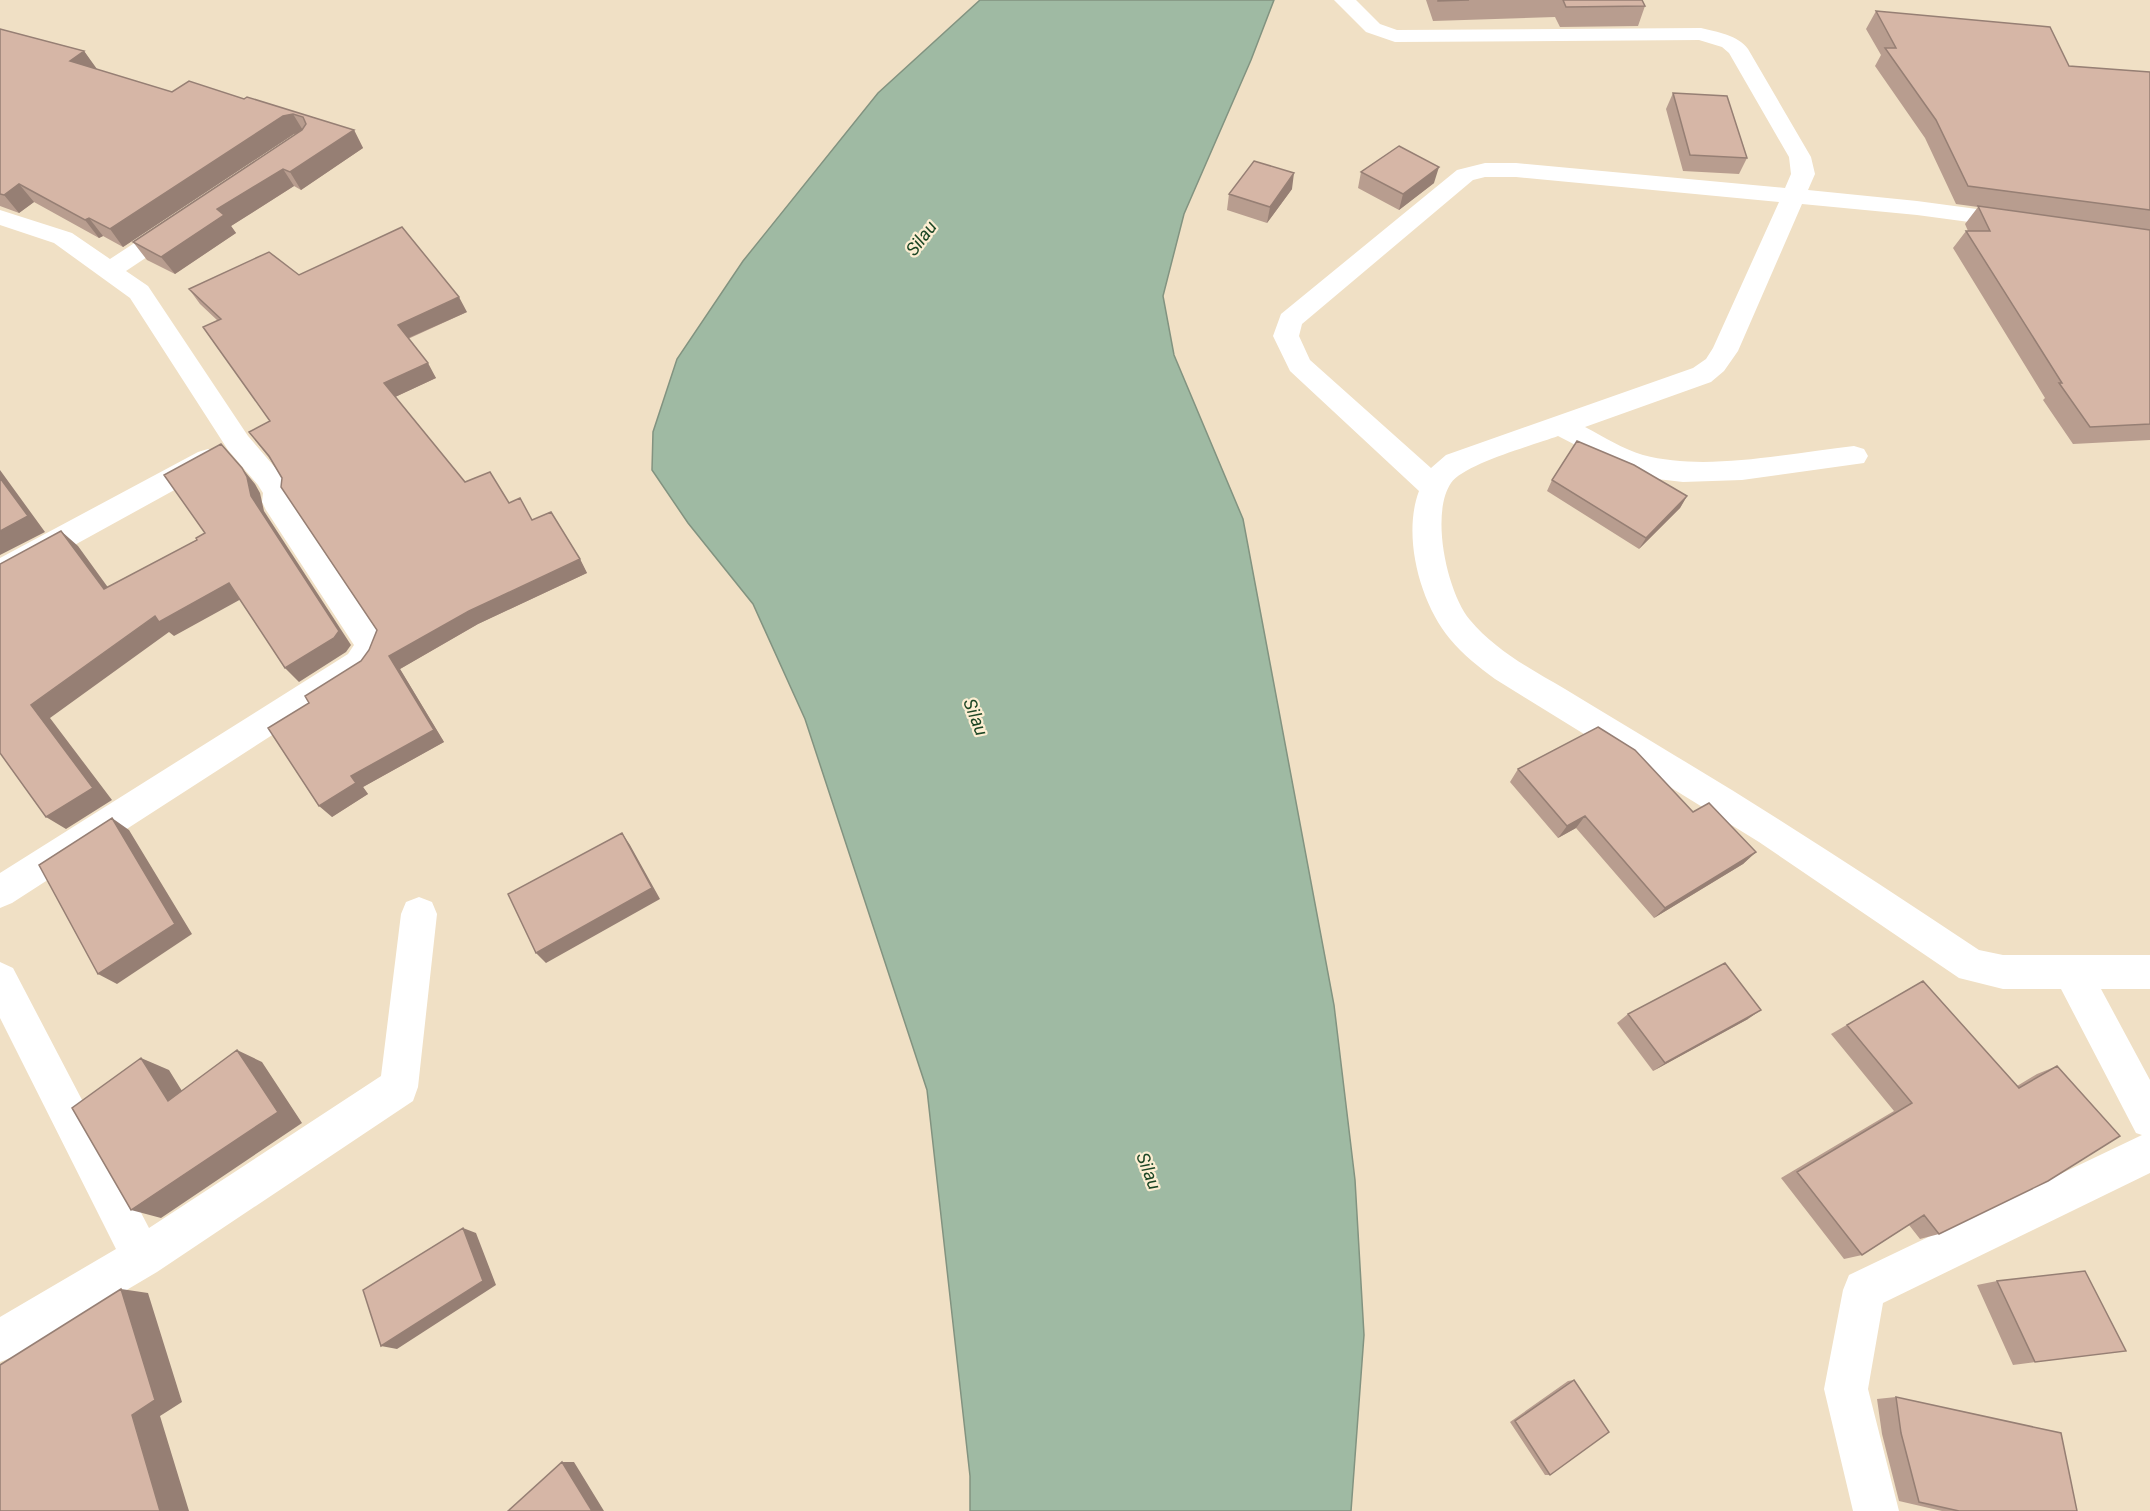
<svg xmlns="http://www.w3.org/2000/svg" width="2150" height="1511" font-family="Roboto,sans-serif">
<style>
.water{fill:#9fbaa3;stroke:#829380;stroke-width:1.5}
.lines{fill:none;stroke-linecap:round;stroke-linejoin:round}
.street{fill:#fff;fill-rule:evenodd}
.wall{fill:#b89d8f}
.shaded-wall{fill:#967f74}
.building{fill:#d6b6a6;stroke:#967f74;stroke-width:1.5}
.labels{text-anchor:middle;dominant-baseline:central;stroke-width:4.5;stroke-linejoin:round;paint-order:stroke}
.water-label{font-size:18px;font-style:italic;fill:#1b4524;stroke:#fdeed2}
</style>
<rect width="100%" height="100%" fill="#f0e0c5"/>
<path class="water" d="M980,0H1274L1251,60L1184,214L1163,296L1174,355L1243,519L1334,1005L1355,1180L1364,1335L1351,1511H970V1476L927,1090L805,719L753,604L688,523L652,470L653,432L677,359L743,261L878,93Z"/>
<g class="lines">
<path class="street" d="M1334,0H1356L1380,24L1397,30L1701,28C1717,32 1738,35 1748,49L1811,157L1815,174L1808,190L1917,201L2014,214L2022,216L2026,221L2022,226L2014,228L1917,215L1802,204L1738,351L1724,371L1711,382L1585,427C1604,437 1623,449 1643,455C1707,472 1789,453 1854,446L1864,449L1868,456L1864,463L1742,480L1683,482L1657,479L1624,470L1558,436C1534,445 1464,464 1451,483C1430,514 1447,592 1470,620C1495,650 1532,670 1565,689C1601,711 1638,733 1674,755C1778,817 1878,883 1979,950L2003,955H2150V989H2101L2150,1080V1173L1883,1303L1868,1389L1899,1511H1853L1824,1389L1843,1290L1849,1275L2142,1135L2136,1133L2061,989H2003L1959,978L1759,842L1495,679C1479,667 1463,655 1450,639C1420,603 1402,536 1419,491L1290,371L1273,336L1281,314L1457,170L1485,163H1516L1785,188L1791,174L1789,157L1729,53L1722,47L1699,40L1395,42L1366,32ZM1485,177H1516L1779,202L1713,348L1706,359L1693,368L1446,455L1431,468L1310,360L1299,336L1302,324L1473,180Z
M0,210L72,233L110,259L168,221L177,218L186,221L189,226L186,231L126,271L148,286L248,436L278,471L291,493L290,501L386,644L378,662L370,672L12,903L0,908V873L348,654L354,645L266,510L262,502L263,493L258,485L228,450L130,298L54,243L0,225Z
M208,449L218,452L222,459L218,466L11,580L0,584V558L198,452Z
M419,897L432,902L437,914L418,1087L413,1101L157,1272L15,1356L0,1362V1317L116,1249L0,1018V962L13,968L149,1228L381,1076L401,914L406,902Z"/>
</g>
<path class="wall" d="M1426,0H1642L1645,6L1638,26L1560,27L1555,17L1433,21Z
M1876,11L2069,66L2150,72V440L2073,444L2043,400L2045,398L1953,248L1966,231H1968L1965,224L1978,207L1956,204L1925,138L1875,66L1881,55L1866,29Z
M0,29L84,51L96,69L172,92L244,99L354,130L363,148L301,190L294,186L231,226L236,233L175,274L147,260L133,242L297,133L294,134L123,247L103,236L99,238L34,202L19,213L0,206Z
M1673,93L1747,158L1739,174L1683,171L1666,109Z
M1361,172L1434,183L1399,210L1358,188Z
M1292,189L1267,223L1227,210L1229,194Z
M299,275L467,312L408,339L436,378L395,397L465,482L509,503L532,520L580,559L587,573L478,624L400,669L444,742L363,787L368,794L332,817L309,703L361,661L369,650L377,630L270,459L249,432L270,421L218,321L200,304L189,289Z
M1552,480L1687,496L1680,508L1639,549L1547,491Z
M1518,769L1693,812L1756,852L1743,864L1654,918L1576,828L1558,838L1510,782Z
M1923,981L2017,1086L2037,1074L2057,1066L1939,1234L1920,1239L1909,1225L1862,1255L1844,1259L1781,1178L1894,1111L1831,1034Z
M1628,1014L1748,1019L1653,1071L1617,1023Z
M1997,1281L2035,1362L2013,1365L1977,1285Z
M1574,1380L1550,1475H1545L1510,1422L1568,1381Z
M1896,1397L2077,1511H1942L1899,1501L1882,1434L1877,1399Z"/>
<path class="shaded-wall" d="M84,51L97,69L70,61Z
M293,114L304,132L294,134L123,247L110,229L283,116Z
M354,130L363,148L301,190L290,172Z
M1439,167L1434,183L1399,210L1403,194Z
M283,169L294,186L231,226L236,233L175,274L161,257L217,209Z
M1294,173L1292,189L1267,223L1270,207Z
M19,184L34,202L19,213L4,195Z
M89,218L103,236L99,238L85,220Z
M459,297L467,312L406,339L398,325Z
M428,363L436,378L393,398L384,383Z
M242,468L255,484L260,493L264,511L351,645L346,652L299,682L285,668L251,496Z
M0,470L45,532L0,555Z
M1687,496L1680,508L1639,549L1646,538Z
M61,531L78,546L120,604L104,589Z
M580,559L587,573L478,624L400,669L444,742L363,787L368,794L332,817L319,806L351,776L389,656L469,611Z
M229,583L243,598L174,636L169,632L50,718L112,800L66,829L46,817L31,705L155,616Z
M1585,816L1576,828L1558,838L1567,826Z
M112,818L129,830L192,934L117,984L98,974Z
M622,833L630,845L660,899L546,963L536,953Z
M1756,852L1743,864L1654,918L1665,908Z
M1761,1010L1748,1019L1653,1071L1665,1063Z
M237,1050L262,1062L302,1123L161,1218L131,1210Z
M141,1058L169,1070L195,1112L168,1101Z
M463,1228L476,1233L496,1285L397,1349L381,1346Z
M121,1289L148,1293L182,1402L160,1416L189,1511H160L132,1415Z
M562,1462H574L604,1511H592Z"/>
<path class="building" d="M1438,0H1469L1438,1Z
M1563,0H1642L1645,6L1566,7Z
M1876,11L2050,27L2069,66L2150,72V210L1968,186L1936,120L1885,48H1896Z
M0,29L84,51L70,61L172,92L189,81L244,99L247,97L354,130L290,172L283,169L217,209L224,215L161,257L133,242L302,130L306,124L303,117L293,114L283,116L110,229L89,218L85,220L19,184L4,195L0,194Z
M1673,93L1727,96L1747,158L1690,155Z
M1399,146L1439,167L1403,194L1361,172Z
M1254,161L1294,173L1270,207L1229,194Z
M1978,206L2150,230V424L2090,427L2059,383H2062L1966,231H1990Z
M402,227L459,297L398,325L428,363L384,383L465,482L490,472L509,503L520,498L532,520L551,512L580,559L469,611L389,656L434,730L351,776L356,783L319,806L268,728L309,703L305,696L361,661L369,650L377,630L281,487L282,478L269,456L249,432L270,421L203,327L221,319L189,289L269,252L299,275Z
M1577,441L1634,465L1687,496L1646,538L1552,480Z
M221,444L242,468L247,477L251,496L339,631L334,638L285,668L229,583L159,622L155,616L31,705L93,788L46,817L0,753V564L61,531L104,589L197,540L196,538L205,533L164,475Z
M0,478L28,516L0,531Z
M1598,727L1635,750L1693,812L1709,803L1756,852L1665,908L1585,816L1567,826L1518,769Z
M112,818L175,924L98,974L39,865Z
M622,833L652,888L536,953L508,894Z
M1725,963L1761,1010L1665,1063L1628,1014Z
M1923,981L2019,1088L2057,1066L2120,1136L2048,1181L1939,1234L1924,1215L1862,1255L1797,1172L1912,1103L1847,1025Z
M237,1050L278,1112L131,1210L72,1108L141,1058L168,1101Z
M463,1228L483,1281L381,1346L363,1290Z
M2085,1271L2126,1351L2035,1362L1997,1281Z
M121,1289L155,1400L132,1415L160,1511H0V1365Z
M1574,1380L1609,1432L1550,1475L1515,1421Z
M1896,1397L2061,1433L2077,1511H1959L1919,1502L1901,1433Z
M562,1462L592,1511H508Z"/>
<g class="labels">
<g class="water-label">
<text transform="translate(921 238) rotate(-53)">Silau</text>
<text transform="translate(976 717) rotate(69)">Silau</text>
<text transform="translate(1149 1171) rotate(69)">Silau</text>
</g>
</g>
</svg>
